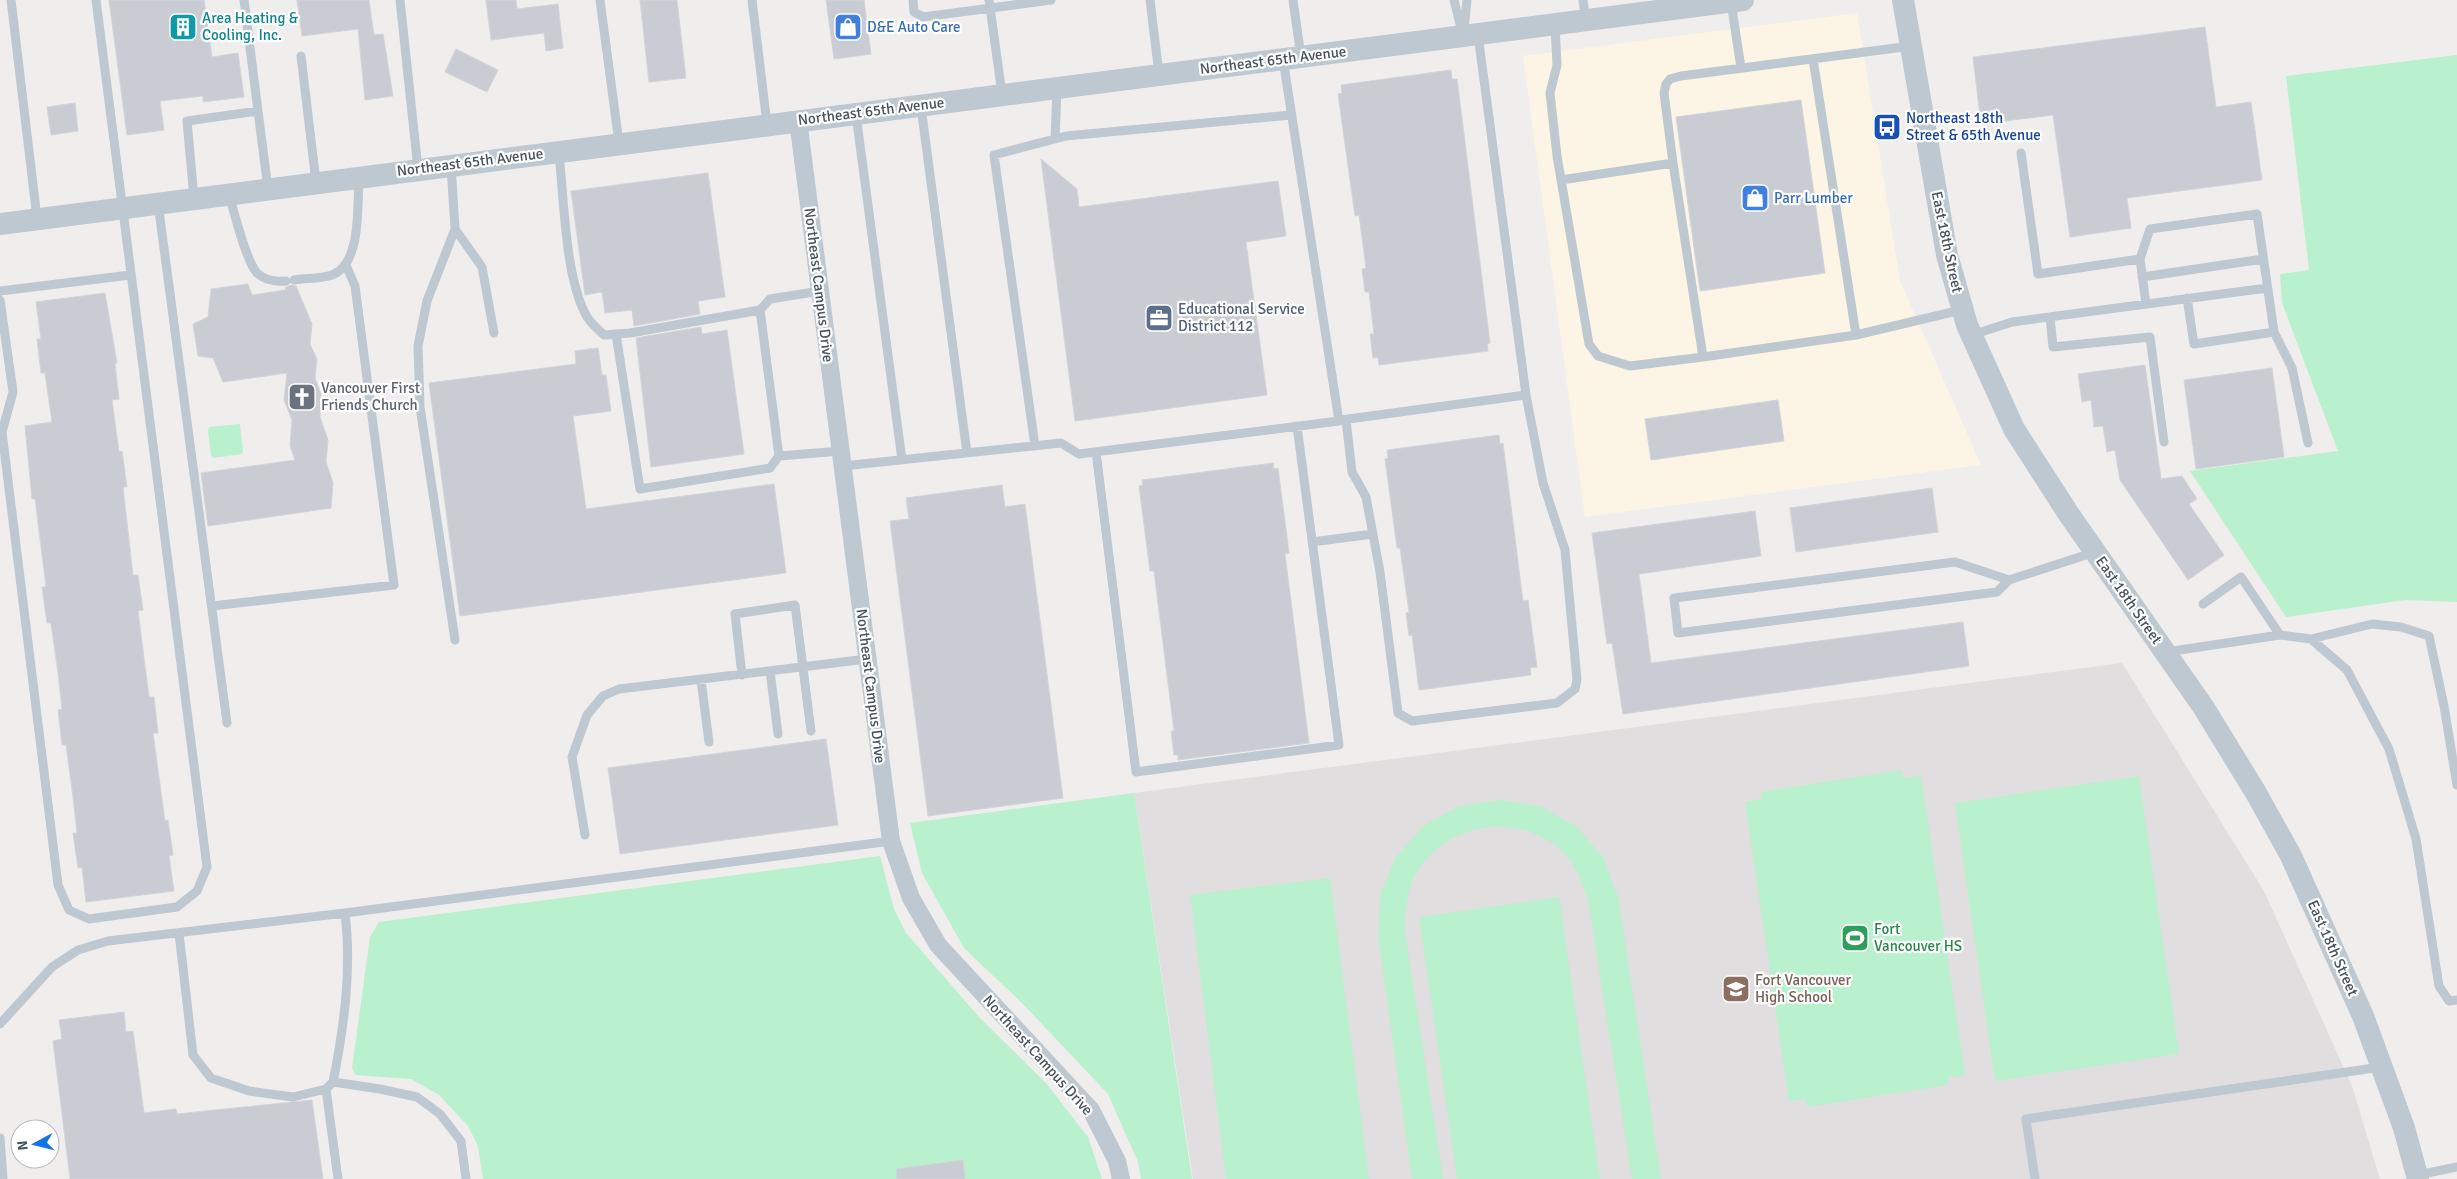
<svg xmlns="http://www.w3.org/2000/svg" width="2457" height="1179" font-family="Signika,sans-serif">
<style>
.commercial{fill:#fcf5e5}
.education{fill:#e1dedf}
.green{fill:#b9f0cd}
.building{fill:#caccd3;stroke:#d1d4d9}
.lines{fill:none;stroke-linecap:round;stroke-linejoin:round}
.service{stroke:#bdc8d0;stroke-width:9}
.minor{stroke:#bdc8d0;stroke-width:18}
.tertiary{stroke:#bdc8d0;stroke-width:22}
.labels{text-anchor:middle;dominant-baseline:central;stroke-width:4.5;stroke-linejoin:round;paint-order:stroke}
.culture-label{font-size:15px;fill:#0d838f;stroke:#fff;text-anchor:start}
.shop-label{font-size:15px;fill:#366cbe;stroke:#fff;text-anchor:start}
.street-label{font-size:15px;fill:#45515c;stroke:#fff}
.transit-label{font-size:15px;fill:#164399;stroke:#fff;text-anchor:start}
.service-label{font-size:15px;fill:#4e5e75;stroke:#fff;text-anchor:start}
.worship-label{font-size:15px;fill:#5b616d;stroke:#fff;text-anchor:start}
.leisure-label{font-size:15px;fill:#27864d;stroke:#fff;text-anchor:start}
.education-label{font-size:15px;fill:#785e54;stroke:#fff;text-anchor:start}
</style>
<rect width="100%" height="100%" fill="#f0eded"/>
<path class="commercial" d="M1857,13L1900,281L1981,465L1585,517L1523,56Z"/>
<path class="education" d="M2122,663L2264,891L2352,1086L2380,1179H1193L1134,793Z"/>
<path class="green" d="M2457,55V602L2405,600L2286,617L2190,471L2338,451L2282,303L2280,274L2309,270L2286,76Z
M240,424L243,452L241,454L214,458L211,456L208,430L209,427Z
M1902,770L1903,778L1921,776L1965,1075L1948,1078V1085L1807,1107L1806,1099L1789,1101L1745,802L1762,799L1761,792Z
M2139,776L2179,1054L1995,1081L1955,803Z
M1134,793L1192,1179H1141L1138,1162L1108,1094L1023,1004L964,948L922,873L910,823Z
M1499,800L1540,806L1576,826L1603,857L1618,896L1661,1179H1632L1588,899C1581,879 1573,858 1555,845C1510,813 1449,824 1418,870C1406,888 1406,911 1405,932L1443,1179H1412L1378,936L1380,895L1396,857L1423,826L1459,806Z
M880,856L894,909L906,933L979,1017L1046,1083L1088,1137L1102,1179H483L478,1146L468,1126L439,1095L411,1079L355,1075L352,1068L370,937L379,922Z
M1330,878L1369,1179H1226L1190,895Z
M1559,897L1600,1179H1457L1419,917Z"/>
<path class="building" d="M109,0H204L212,57L238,53L244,97L203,102V96L160,101L164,130L127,135Z
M297,0H369L374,35L383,34L393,96L365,100L358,29L302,36Z
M486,0H516L517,9L558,4L563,48L546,51L544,33L491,40Z
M640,0H677L686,78L649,82Z
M826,0H864L871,54L834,59Z
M2205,27L2216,107L2251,102L2262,180L2127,198L2131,228L2070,237L2053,115L1981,124L1973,57Z
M456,49L498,70L487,92L445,72Z
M1451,70L1452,79H1457L1464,134L1490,343L1487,344L1488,351L1379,365L1378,357L1373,358L1370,334H1374L1369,292H1365L1362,269L1366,268L1359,215L1355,216L1338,94L1342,93L1341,85Z
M1801,100L1825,273L1700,291L1676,117Z
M75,103L78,131L51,135L47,107Z
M1041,159L1077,189L1079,207L1278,181L1286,236L1246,242L1267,395L1075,421Z
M708,173L725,297L698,301L700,314L634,326L632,310L605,313L602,292L585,295L571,191Z
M248,284L252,295L285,290L286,287L291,285L296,286L312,324L310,344L317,359L315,378L321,394L320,417L328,440L326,462L333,483L331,508L208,526L201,473L295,460L290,446L292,420L284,400L287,373L223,382L213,358L198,356L193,324L208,317L211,289Z
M105,293L117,363L115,364L119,399L112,400L119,452L122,451L127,487H123L133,575H138L143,610L138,611L149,697H154L158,733H153L165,821L168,820L173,855L169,856L174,891L86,902L82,867L78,868L73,833H77L73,797L66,745H62L58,710L62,709L58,673L51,623H47L42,587H46L35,499H32L25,426L52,422L45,373H41L37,339H41L36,302Z
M701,327L702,334L727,330L744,454L651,467L636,338Z
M598,348L602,375H606L611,411L573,416L586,509L774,484L786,573L460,616L429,383L576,364L575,351Z
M2145,365L2161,479L2182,476L2197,499L2189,504L2224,555L2188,580L2120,480L2115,450L2107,452L2103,426L2094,427L2091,400L2082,402L2078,374Z
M2272,368L2284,457L2196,469L2184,380Z
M1778,400L1784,441L1651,460L1645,419Z
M1499,435L1500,444L1503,443L1523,601L1528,600L1537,667L1530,668L1531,675L1419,690L1412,635L1409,636L1406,613L1409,612L1400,548H1397L1385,459L1388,458L1387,450Z
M1273,463L1274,469L1278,468L1286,529L1289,553L1285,554L1309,743L1178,760V755H1174L1171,731H1174L1154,571H1150L1139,486L1143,485L1142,480Z
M1002,485L1005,507L1025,504L1063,798L928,816L890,521L909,519L906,498Z
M1932,488L1938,532L1796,552L1790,508Z
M1755,511L1761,556L1639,574L1651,663L1963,622L1969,666L1623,714L1612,643L1607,644L1592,533Z
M826,739L838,825L620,854L608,768Z
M124,1012L126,1032L133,1031L144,1113L176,1109L177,1114L312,1100L323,1179H70L53,1041L62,1039L59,1020Z
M963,1160L965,1179H897L896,1169Z"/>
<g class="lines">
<path class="service" d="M11,0L37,218
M244,0L258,111
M400,0L418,169
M600,0L619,143
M752,0L767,124
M913,0L914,12L923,17L1051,0
M989,0L1002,94
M1150,0L1159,74
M1293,0L1301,57
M1454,0L1463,36
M1583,0L1586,21
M1731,2L1741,68
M1555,25L1557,65L1550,93L1557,156L1589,344L1598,356L1630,366L1703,357L1673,163L1664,93L1666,84L1670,79L1681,76L1911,46
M1464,29L1467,0
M301,56L316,182
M1813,59L1856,335
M921,107L967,453
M856,115L902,460
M1055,139L1057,89
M2021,153L2038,274L2140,259L2146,304
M559,154C564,198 565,277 586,315C590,323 598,329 604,335L630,333L760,310
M451,165L455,229L427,301L418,346L420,407L455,640
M1561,180L1673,163
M229,194C234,212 246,261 257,273C265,281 275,282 286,281
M194,198L187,121L258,111L268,189
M158,203L227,723
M455,229L482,267L494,333
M2140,259L2150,229L2257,214L2274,332L2292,368L2308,443
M2142,277L2263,259
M294,280C306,278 321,279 332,275C362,264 357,205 359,178
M0,291L130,275
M820,291L770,299L760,310L779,456L841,451
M2187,298L2194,344L2274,332
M0,300L13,392L2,432L58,885L69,910L89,919L177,907L197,891L207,867L96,0
M2050,317L2053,347L2150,337L2164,442
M616,334L640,489L770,468L779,456
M1972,335L2012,322L2267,288
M1703,357L1856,335L1961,310
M1341,420L1526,395L1478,35
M1346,420L1352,472L1366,497L1380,572L1398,713L1412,721L1557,703L1575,689L1577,680L1565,550L1543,483L1526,395
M1035,446L994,155L1066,136L1291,115
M1096,452L1136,772L1339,745L1297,426
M843,466L1061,443L1079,454L1339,421L1283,59
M1312,542L1373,534
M2009,580L1997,592L1678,633L1674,598L1955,562L2009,580L2095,552
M212,606L394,585L355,286L346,265
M2280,635L2311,639L2372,624L2401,627L2429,636L2444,706L2457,785
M2311,639L2347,670L2389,749L2416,839L2439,986L2449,1001L2457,1000
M2166,652L2280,635L2241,577L2203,604
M770,671L778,734
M742,675L735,614L795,605L811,731
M701,680L709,742
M585,835L572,757L587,715L603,696L619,689L867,659
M345,913C352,969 344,1027 333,1082L380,1089L417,1097L440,1114L461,1141L466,1179
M179,933L193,1055L211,1078L249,1091L293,1097L326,1089L333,1082
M0,1024L52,967L78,950L108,941L345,913L891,841
M326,1089L338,1179
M0,1138L3,1179
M2418,1175L2457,1167
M2035,1179L2026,1119L2381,1067"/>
<path class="minor" d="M798,120L891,841L911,898L938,945L1091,1110L1117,1161L1121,1179"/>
<path class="tertiary" d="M1903,0L1947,255L1967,325L2014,429L2068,513L2204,708L2256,793L2291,856L2363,1016L2404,1128L2418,1179
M0,224L1743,0"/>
</g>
<defs>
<symbol id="building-square" viewBox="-11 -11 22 22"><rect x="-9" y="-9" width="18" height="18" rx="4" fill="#0f9aa8" stroke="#fff"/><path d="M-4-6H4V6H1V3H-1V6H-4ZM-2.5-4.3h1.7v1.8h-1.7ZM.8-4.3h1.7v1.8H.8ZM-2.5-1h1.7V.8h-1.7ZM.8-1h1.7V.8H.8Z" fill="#fff"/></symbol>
<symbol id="shop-square" viewBox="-11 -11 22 22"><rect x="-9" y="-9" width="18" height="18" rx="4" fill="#3f7fe0" stroke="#fff"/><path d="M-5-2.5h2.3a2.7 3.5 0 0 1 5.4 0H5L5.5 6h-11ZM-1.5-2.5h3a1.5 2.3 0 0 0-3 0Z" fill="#fff"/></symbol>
<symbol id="bus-square" viewBox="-11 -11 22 22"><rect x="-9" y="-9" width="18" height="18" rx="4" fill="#1a4fb4" stroke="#fff"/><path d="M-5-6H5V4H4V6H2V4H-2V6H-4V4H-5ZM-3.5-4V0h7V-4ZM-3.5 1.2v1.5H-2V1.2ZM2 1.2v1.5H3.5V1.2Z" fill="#fff"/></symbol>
<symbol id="office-square" viewBox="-11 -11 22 22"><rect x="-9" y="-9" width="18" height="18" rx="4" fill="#5c6f8a" stroke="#fff"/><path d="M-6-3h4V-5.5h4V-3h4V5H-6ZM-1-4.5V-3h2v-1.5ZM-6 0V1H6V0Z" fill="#fff"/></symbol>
<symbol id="church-square" viewBox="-11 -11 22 22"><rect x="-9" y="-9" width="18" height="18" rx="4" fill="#6b7280" stroke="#fff"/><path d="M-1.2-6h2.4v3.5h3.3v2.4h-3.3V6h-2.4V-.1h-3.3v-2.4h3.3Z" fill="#fff"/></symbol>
<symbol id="stadium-square" viewBox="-11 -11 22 22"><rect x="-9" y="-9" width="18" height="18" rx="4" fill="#2e9e5b" stroke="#fff"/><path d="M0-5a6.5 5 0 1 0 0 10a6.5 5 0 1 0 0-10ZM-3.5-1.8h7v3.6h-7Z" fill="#fff"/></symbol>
<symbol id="school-square" viewBox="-11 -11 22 22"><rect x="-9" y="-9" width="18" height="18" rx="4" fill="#8d6e63" stroke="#fff"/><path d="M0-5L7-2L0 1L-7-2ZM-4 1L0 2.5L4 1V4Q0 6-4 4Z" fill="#fff"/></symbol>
</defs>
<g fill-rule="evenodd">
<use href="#building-square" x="167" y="11" width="32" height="32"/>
<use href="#shop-square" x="832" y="11" width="32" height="32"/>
<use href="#bus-square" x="1871" y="111" width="32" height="32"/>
<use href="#shop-square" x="1739" y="182" width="32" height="32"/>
<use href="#office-square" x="1143" y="302" width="32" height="32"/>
<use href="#church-square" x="286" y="381" width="32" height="32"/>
<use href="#stadium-square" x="1839" y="922" width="32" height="32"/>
<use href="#school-square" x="1720" y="973" width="32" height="32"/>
</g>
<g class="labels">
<g class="culture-label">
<text x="202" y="18">Area Heating &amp;<tspan x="202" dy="17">Cooling, Inc.</tspan></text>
</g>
<g class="shop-label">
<text x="867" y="27">D&amp;E Auto Care</text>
<text x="1774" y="198">Parr Lumber</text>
</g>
<g class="street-label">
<text transform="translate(1273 60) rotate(-7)">Northeast 65th Avenue</text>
<text transform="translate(871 111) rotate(-7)">Northeast 65th Avenue</text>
<text transform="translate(470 162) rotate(-7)">Northeast 65th Avenue</text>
<text transform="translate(1947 242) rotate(78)">East 18th Street</text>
<text transform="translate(819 285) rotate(83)">Northeast Campus Drive</text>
<text transform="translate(2129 600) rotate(55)">East 18th Street</text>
<text transform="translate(871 686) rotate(83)">Northeast Campus Drive</text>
<text transform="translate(2333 948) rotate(66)">East 18th Street</text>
<text transform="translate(1038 1055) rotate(48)">Northeast Campus Drive</text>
</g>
<g class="transit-label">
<text x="1906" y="118">Northeast 18th<tspan x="1906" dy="17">Street &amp; 65th Avenue</tspan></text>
</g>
<g class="service-label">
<text x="1178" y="309">Educational Service<tspan x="1178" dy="17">District 112</tspan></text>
</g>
<g class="worship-label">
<text x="321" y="388">Vancouver First<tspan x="321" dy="17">Friends Church</tspan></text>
</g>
<g class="leisure-label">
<text x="1874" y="929">Fort<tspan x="1874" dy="17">Vancouver HS</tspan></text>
</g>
<g class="education-label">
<text x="1755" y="980">Fort Vancouver<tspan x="1755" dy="17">High School</tspan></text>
</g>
</g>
<g transform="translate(35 1144) rotate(263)"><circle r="24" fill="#ffffff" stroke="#b5b9be"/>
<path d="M0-4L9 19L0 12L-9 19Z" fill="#1275e6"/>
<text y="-8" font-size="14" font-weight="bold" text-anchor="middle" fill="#45515c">N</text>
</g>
</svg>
